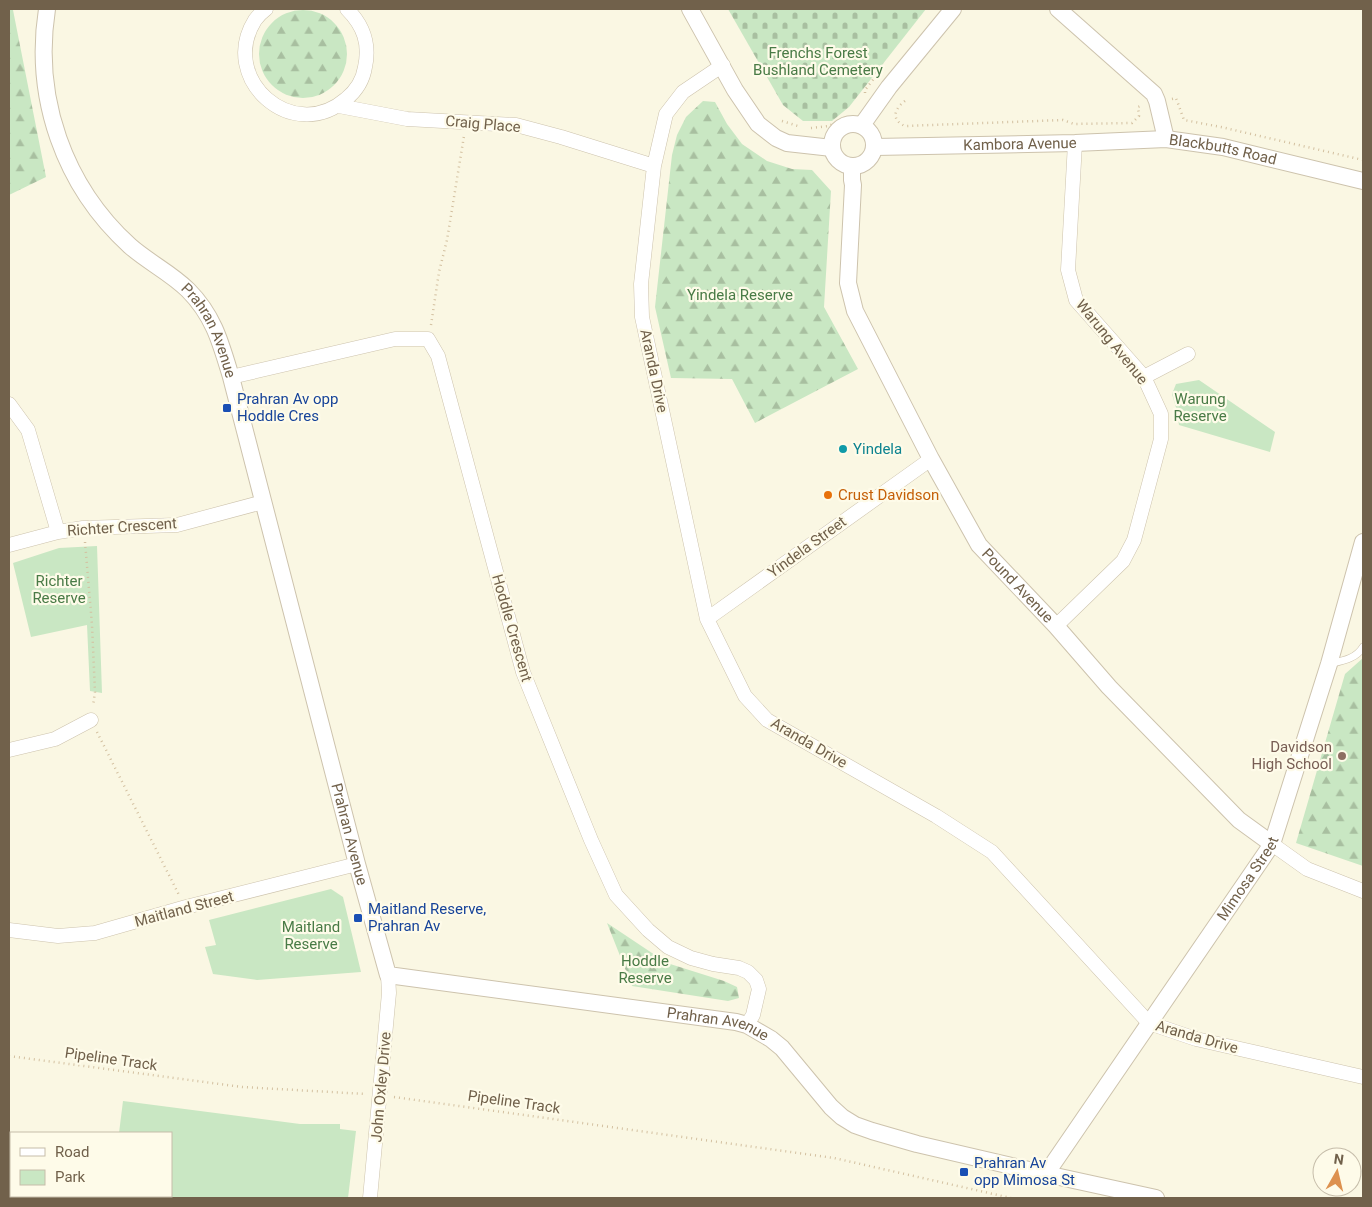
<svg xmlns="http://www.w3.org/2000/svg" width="1372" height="1207" font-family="Roboto,sans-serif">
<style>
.forest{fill:url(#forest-firs)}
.cemetery{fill:url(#cemetery-stones)}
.park{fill:#c9e7c3}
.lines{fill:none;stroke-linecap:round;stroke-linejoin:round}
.service-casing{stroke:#cdc3ad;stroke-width:8}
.minor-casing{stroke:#cdc3ad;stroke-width:15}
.tertiary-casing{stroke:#cdc3ad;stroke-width:18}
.path{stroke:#d3c0a0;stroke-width:2.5;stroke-dasharray:1 4;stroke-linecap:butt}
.service{stroke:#fff;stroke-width:7}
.minor{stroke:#fff;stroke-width:14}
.tertiary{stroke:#fff;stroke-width:16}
.transit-dot{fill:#1a4fb4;stroke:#fefbe9;stroke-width:2}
.culture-dot{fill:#0f9aa8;stroke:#fefbe9;stroke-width:2}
.food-dot{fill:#e8710a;stroke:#fefbe9;stroke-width:2}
.education-dot{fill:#8d6e63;stroke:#fefbe9;stroke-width:2}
.labels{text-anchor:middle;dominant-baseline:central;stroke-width:4.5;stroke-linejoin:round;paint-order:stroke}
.park-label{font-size:15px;fill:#497b46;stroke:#fefbe9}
.street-label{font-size:15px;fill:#71614b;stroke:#fefbe9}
.transit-label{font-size:15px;fill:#164399;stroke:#fefbe9;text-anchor:start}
.culture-label{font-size:15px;fill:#0d838f;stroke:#fefbe9;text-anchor:start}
.food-label{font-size:15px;fill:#c56008;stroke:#fefbe9;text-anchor:start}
.education-label{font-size:15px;fill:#785e54;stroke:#fefbe9;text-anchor:end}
</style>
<defs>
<pattern id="forest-firs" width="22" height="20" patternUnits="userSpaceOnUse" patternTransform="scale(1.25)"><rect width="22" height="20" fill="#c9e7c3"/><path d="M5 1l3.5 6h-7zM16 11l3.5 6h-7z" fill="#a8bfa0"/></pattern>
<pattern id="cemetery-stones" width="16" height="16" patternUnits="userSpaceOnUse" patternTransform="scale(1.25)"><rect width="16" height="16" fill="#c9e7c3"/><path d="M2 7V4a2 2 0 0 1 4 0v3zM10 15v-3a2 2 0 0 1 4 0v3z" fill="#a8bfa0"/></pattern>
</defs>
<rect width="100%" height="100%" fill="#faf7e3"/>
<path class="forest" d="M9,9L13,10L46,177L9,195Z
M259 54a44 44 0 1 1 88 0a44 44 0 1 1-88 0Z
M703,101L715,102L727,124L742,144L767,161L792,169L812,170L831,191L824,307L858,369L755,423L732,379L671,378L655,307L672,155L677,135L686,117Z
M1363,658V866L1296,843L1345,674Z
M607,923L667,963L724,981L737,987L739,998L728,1001L632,986Z"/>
<path class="cemetery" d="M728,9H926L849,107L832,121H803L783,105Z"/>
<path class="park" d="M1199,380L1275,432L1270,452L1179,425L1177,411L1172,394L1176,384Z
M97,546L102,693L90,691L87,625L31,637L13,563L59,548Z
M331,889L343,897L361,972L257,980L213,974L205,947L216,945L209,920Z
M123,1101L300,1124H340V1129L356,1131L348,1198H111V1197L106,1196H171V1133H119Z"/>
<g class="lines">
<defs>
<path id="service" d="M1329,664C1342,661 1356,659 1363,647"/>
<path id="minor" d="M266,9C262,12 258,16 255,20C218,79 293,145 346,99C356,91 363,80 365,67C370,44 364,26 347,9
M723,65L683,92L666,114L654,166L641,284L642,317L707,619L745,696L767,720L936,816L992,852L1149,1023L1196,1039L1363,1077
M339,106L407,119L516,125L561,137L654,166
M231,377L395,339H428L438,356L523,672L591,840L616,895L648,930L668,947L691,958L713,964L739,968L748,972L756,980L759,989L753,1015L747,1025
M1144,377L1188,354
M9,404L28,430L58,532
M9,545L58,532L83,528L177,525L263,502
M707,619L931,459
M1056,626L1123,561L1134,540L1161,439V414L1144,377L1076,300L1068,270L1075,143
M9,750L55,739L91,720
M1272,844L1307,869L1363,891
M9,930L58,936L95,933L186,907L357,864
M10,1181L11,1186
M13,1196V1198
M370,1198L389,993L388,975"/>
<g id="tertiary">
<path id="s1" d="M47,9C33,98 64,186 130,246C148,262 171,273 188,290C214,316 221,344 231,377L357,864L388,975L736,1022L747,1025L771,1039L782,1048L831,1107L842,1117L855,1125L872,1131L917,1144L1046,1174L1156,1198"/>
<path d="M690,9L735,90L758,124L776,138L787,143L832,148"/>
<path d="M1058,9L1154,94L1157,101L1166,139"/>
<circle cx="853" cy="145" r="21"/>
<path d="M862,125L889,87L953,9"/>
<path id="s2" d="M875,147L1075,143L1166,139L1223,147L1363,181"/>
<path id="s3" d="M852,167V180L853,185L848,283L855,311L931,459L979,545L1056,626L1109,687L1239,820L1272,844"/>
<path id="s4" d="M1046,1174L1272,844L1329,664L1363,542"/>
</g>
</defs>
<use href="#service" class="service-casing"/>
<use href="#minor" class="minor-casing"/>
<use href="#tertiary" class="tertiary-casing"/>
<path class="path" d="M865,93V90L876,76
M1172,99L1176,98L1184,120L1221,127L1363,160
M905,101C894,109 891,120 905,126L1063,120L1074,124L1132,123L1139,116L1138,107L1143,105
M782,121L801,127
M811,128L829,126L848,116
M431,325L439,272L447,240L464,136
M85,542L92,625L95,692L93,706
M97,732L179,895
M9,1056L242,1087L366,1094
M394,1097L834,1158L1011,1198"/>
<use href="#service" class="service"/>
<use href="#minor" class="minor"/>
<use href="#tertiary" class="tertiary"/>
</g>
<g class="transit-dot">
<rect x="222" y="403" width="10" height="10" rx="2.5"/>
<rect x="353" y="913" width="10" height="10" rx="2.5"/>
<rect x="959" y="1167" width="10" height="10" rx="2.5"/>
</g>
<circle class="culture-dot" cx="843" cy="449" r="5"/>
<circle class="food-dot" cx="828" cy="495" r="5"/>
<circle class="education-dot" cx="1342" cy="756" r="5"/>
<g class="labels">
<g class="park-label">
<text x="818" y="53">Frenchs Forest<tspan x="818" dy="17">Bushland Cemetery</tspan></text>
<text x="740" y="295">Yindela Reserve</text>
<text x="1200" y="399">Warung<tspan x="1200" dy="17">Reserve</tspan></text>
<text x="59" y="581">Richter<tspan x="59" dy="17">Reserve</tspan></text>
<text x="311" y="927">Maitland<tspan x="311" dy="17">Reserve</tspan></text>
<text x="645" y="961">Hoddle<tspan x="645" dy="17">Reserve</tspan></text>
</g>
<g class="street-label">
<text transform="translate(483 124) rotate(5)">Craig Place</text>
<text stroke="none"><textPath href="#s2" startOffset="145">Kambora Avenue</textPath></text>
<text stroke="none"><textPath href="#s2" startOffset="349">Blackbutts Road</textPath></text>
<text stroke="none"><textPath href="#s1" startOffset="381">Prahran Avenue</textPath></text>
<text transform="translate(1112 342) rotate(51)">Warung Avenue</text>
<text transform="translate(654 371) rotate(78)">Aranda Drive</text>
<text transform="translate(122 527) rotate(-4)">Richter Crescent</text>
<text transform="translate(807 547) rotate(-36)">Yindela Street</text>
<text stroke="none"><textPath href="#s3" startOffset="466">Pound Avenue</textPath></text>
<text transform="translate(512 628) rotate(74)">Hoddle Crescent</text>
<text transform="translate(809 743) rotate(30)">Aranda Drive</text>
<text stroke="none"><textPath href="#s1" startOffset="905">Prahran Avenue</textPath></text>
<text stroke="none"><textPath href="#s4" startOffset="358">Mimosa Street</textPath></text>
<text transform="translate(184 909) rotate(-15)">Maitland Street</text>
<text stroke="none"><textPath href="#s1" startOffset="1385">Prahran Avenue</textPath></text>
<text transform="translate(1197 1037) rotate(16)">Aranda Drive</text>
<text transform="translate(111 1059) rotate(8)">Pipeline Track</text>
<text transform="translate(381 1087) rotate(-85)">John Oxley Drive</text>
<text transform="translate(514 1102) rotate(8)">Pipeline Track</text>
</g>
<g class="transit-label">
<text x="237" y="399">Prahran Av opp<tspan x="237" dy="17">Hoddle Cres</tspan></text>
<text x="368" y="909">Maitland Reserve,<tspan x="368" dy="17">Prahran Av</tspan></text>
<text x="974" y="1163">Prahran Av<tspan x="974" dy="17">opp Mimosa St</tspan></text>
</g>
<g class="culture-label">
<text x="853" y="449">Yindela</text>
</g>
<g class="food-label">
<text x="838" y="495">Crust Davidson</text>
</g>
<g class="education-label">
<text x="1332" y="747">Davidson<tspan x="1332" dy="17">High School</tspan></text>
</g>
</g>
<rect width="1372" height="1207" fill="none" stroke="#71614b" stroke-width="20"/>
<rect x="10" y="1132" width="162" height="65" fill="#fefbe9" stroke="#c6bdaa"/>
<rect x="20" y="1148" width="25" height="8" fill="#ffffff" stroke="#c6bdaa"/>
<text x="55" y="1157" font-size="15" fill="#71614b">Road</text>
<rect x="20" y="1170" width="25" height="15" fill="#c9e7c3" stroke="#c6bdaa"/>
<text x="55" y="1182" font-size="15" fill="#71614b">Park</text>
<g transform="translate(1337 1172) rotate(8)"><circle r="24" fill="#fefbe9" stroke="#c6bdaa"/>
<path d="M0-4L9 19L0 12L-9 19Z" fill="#dd914f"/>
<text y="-8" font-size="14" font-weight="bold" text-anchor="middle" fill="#71614b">N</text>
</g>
</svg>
